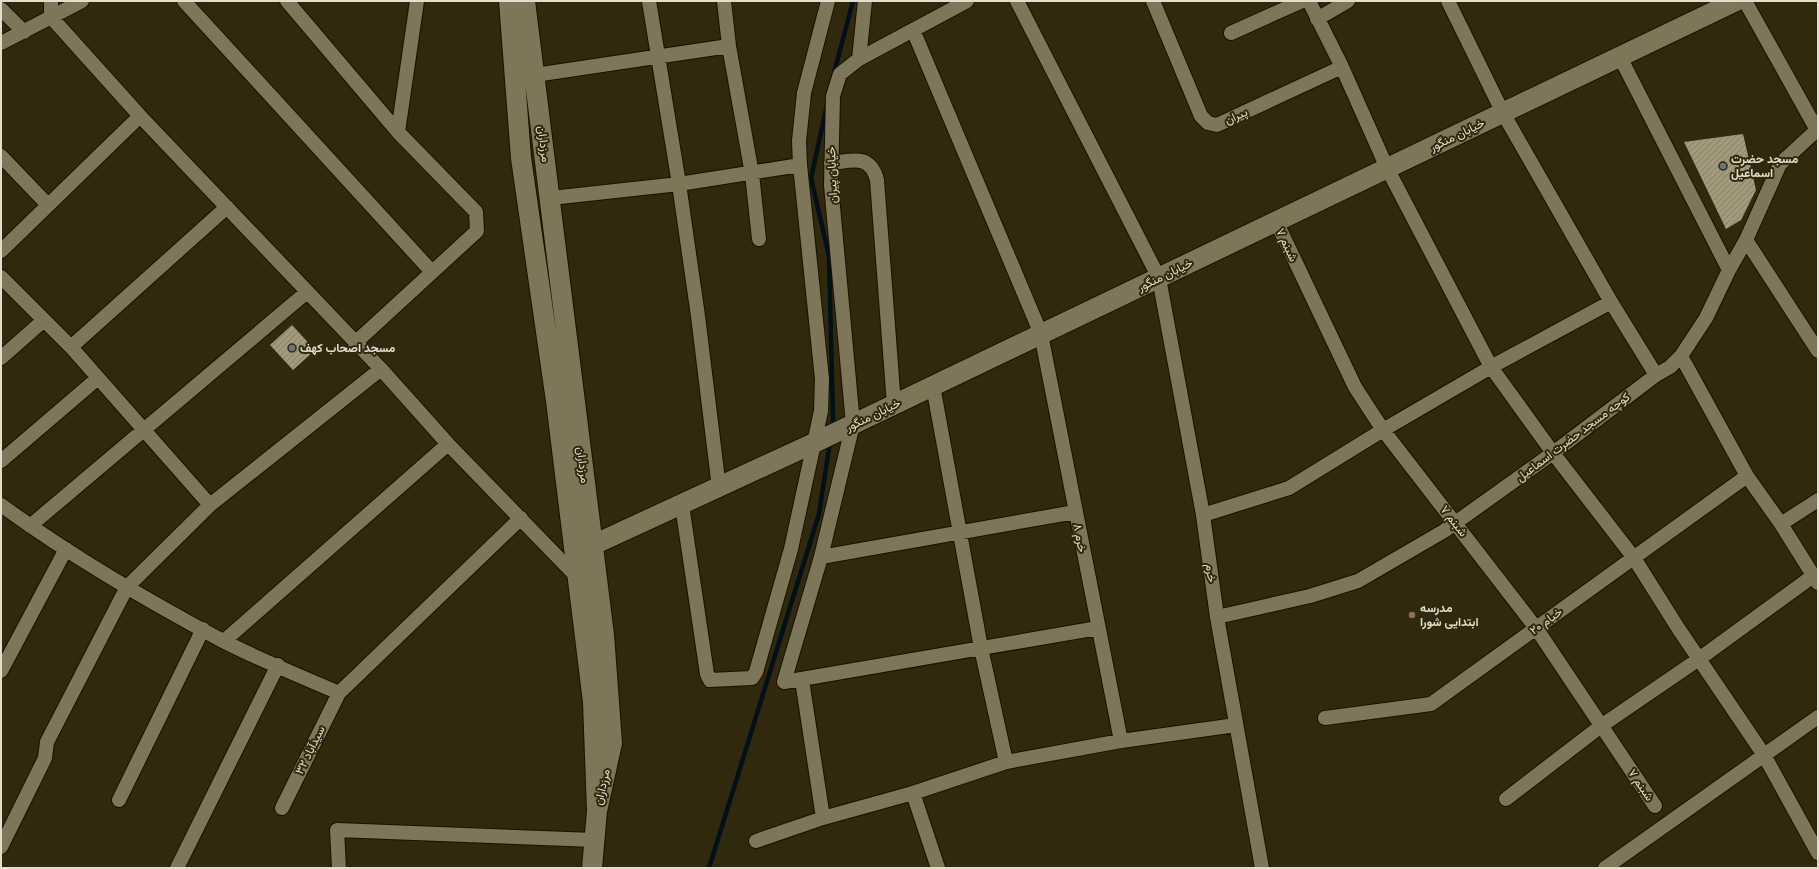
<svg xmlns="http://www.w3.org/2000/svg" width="1819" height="869" font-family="Figtree,Vazirmatn,sans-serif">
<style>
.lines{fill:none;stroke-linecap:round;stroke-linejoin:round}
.stream{stroke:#031017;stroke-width:4.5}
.building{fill:url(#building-hatch)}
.street-casing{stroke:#181200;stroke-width:16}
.secondary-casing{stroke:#181200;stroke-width:22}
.street{stroke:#7d7658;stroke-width:14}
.secondary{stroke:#7d7658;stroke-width:20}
.worship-dot{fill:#6b7280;stroke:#30290e;stroke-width:1.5}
.education-dot{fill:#8d6e63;stroke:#30290e;stroke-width:1.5}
.labels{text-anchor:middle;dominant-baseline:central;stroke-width:4;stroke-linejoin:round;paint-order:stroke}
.street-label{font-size:12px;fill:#e2dece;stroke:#30290e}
.poi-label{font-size:12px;font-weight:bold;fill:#e2dece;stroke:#30290e;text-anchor:start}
</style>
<defs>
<pattern id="building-hatch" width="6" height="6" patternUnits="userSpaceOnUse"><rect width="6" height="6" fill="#a29a7c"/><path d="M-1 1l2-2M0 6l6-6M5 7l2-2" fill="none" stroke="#868069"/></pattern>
</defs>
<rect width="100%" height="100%" fill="#30290e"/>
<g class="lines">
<path class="stream" d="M833,77L853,1
M827,105L811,178L829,256L833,419L832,428
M709,868L819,514L830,442"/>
</g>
<path class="building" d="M1743,134L1756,190L1741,220L1726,229L1684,142Z
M292,325L315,350L293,370L270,345Z"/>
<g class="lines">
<defs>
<path id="street" d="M51,1V17L140,116L381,369L448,444L578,578
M184,1L432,272
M287,1L398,132L476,212L477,231L355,343
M649,1L679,184L698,316L719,488
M724,1L729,46L752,174L759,239
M1017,1L1159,278L1203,515L1217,617L1262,868
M1153,1L1201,116L1208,123L1217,125L1342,67
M1309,1L1342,67L1387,168L1491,367L1553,453L1634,558L1678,628L1764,755L1818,853
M1448,1L1503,113L1611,302L1656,375
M1745,1L1817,130
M1,9L24,32
M1317,19L1348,1
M913,30L1041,334L1121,741
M1231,33L1302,1
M1,43L82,1
M1620,57L1729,270
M859,59L865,1
M535,75L729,46
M398,132L417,1
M1,156L48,205
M831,163C852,161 870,153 877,180L894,405
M551,198L679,184L800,165
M1276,221L1355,387L1383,430L1536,628L1655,806
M1746,240L1818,351
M1,251L140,116
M1,277L71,347L210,505
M71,347L227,207
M1681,356L1747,476L1781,524L1818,583
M1,358L44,320
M1,461L98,378
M1,505C71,556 146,600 223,641C260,660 300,676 339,693L521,518
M682,505L707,674L710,680L752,678L756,672L791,549L821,411L822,379L800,165L799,141L804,93L828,1
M1075,512L821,557L784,682L1098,628
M1203,515L1289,488L1383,430L1491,367L1611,302
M1781,524L1818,500
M30,526L307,292
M821,557L853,424L831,185L833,96L840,74L859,59L967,1
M1217,617L1310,596L1358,581L1444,531L1553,453L1656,375L1670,367L1681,356L1706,318L1729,270L1746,240L1780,164L1818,129
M224,641L448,444
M1,671L66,549
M802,680L823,818
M1325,718L1431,704L1747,476
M1006,762L1121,741L1236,725
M913,793L938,868
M1506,799L1601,726L1699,659L1813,576
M119,800L203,629
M282,808L339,693
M756,841L823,818L913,793L1006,762L981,648L933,386
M1,847L45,758L47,742L127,587L210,505L381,369
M177,868L278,665
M339,868L337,830L594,840
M1605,868L1818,717"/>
<path id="secondary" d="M509,1L521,158L556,401L593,702L597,811L612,743L604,635L525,1
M593,545L814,443L1736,1
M592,868L597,811"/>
</defs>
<use href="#street" class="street-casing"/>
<use href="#secondary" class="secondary-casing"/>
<use href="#street" class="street"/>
<use href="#secondary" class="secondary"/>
</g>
<g class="worship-dot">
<circle cx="1723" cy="166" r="4"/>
<circle cx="292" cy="348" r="4"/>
</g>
<circle class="education-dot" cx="1412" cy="615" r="4"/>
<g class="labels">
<g class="street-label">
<text transform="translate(1236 116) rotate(-25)">پیران</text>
<text transform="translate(1457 135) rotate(-26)">خیابان منگور</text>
<text transform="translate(544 144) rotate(83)">مرزداران</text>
<text transform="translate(832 175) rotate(-92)">خیابان پیران</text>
<text transform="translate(1287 245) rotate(65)">شبنم ۷</text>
<text transform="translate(1165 275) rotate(-26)">خیابان منگور</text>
<text transform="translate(873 415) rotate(-26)">خیابان منگور</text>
<text transform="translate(1573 437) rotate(-37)">کوچه مسجد حضرت اسماعیل</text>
<text transform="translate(583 465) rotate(83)">مرزداران</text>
<text transform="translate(1454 521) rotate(52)">شبنم ۷</text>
<text transform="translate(1080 538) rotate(79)">خرم ۸</text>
<text transform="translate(1211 573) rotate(82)">خرم</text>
<text transform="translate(1546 621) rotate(-36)">خیام ۲۰</text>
<text transform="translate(310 750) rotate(-64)">سیدآباد ۳۲</text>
<text transform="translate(1641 785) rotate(56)">شبنم ۷</text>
<text transform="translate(602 787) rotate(-77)">مرزداران</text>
</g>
<g class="poi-label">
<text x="1731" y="159">مسجد حضرت<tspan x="1731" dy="14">اسماعیل</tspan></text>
<text x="300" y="348">مسجد اصحاب کهف</text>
<text x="1420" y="608">مدرسه<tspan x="1420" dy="14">ابتدایی شورا</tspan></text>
</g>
</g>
<rect width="1819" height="869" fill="none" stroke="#e2dece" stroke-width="4"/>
</svg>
